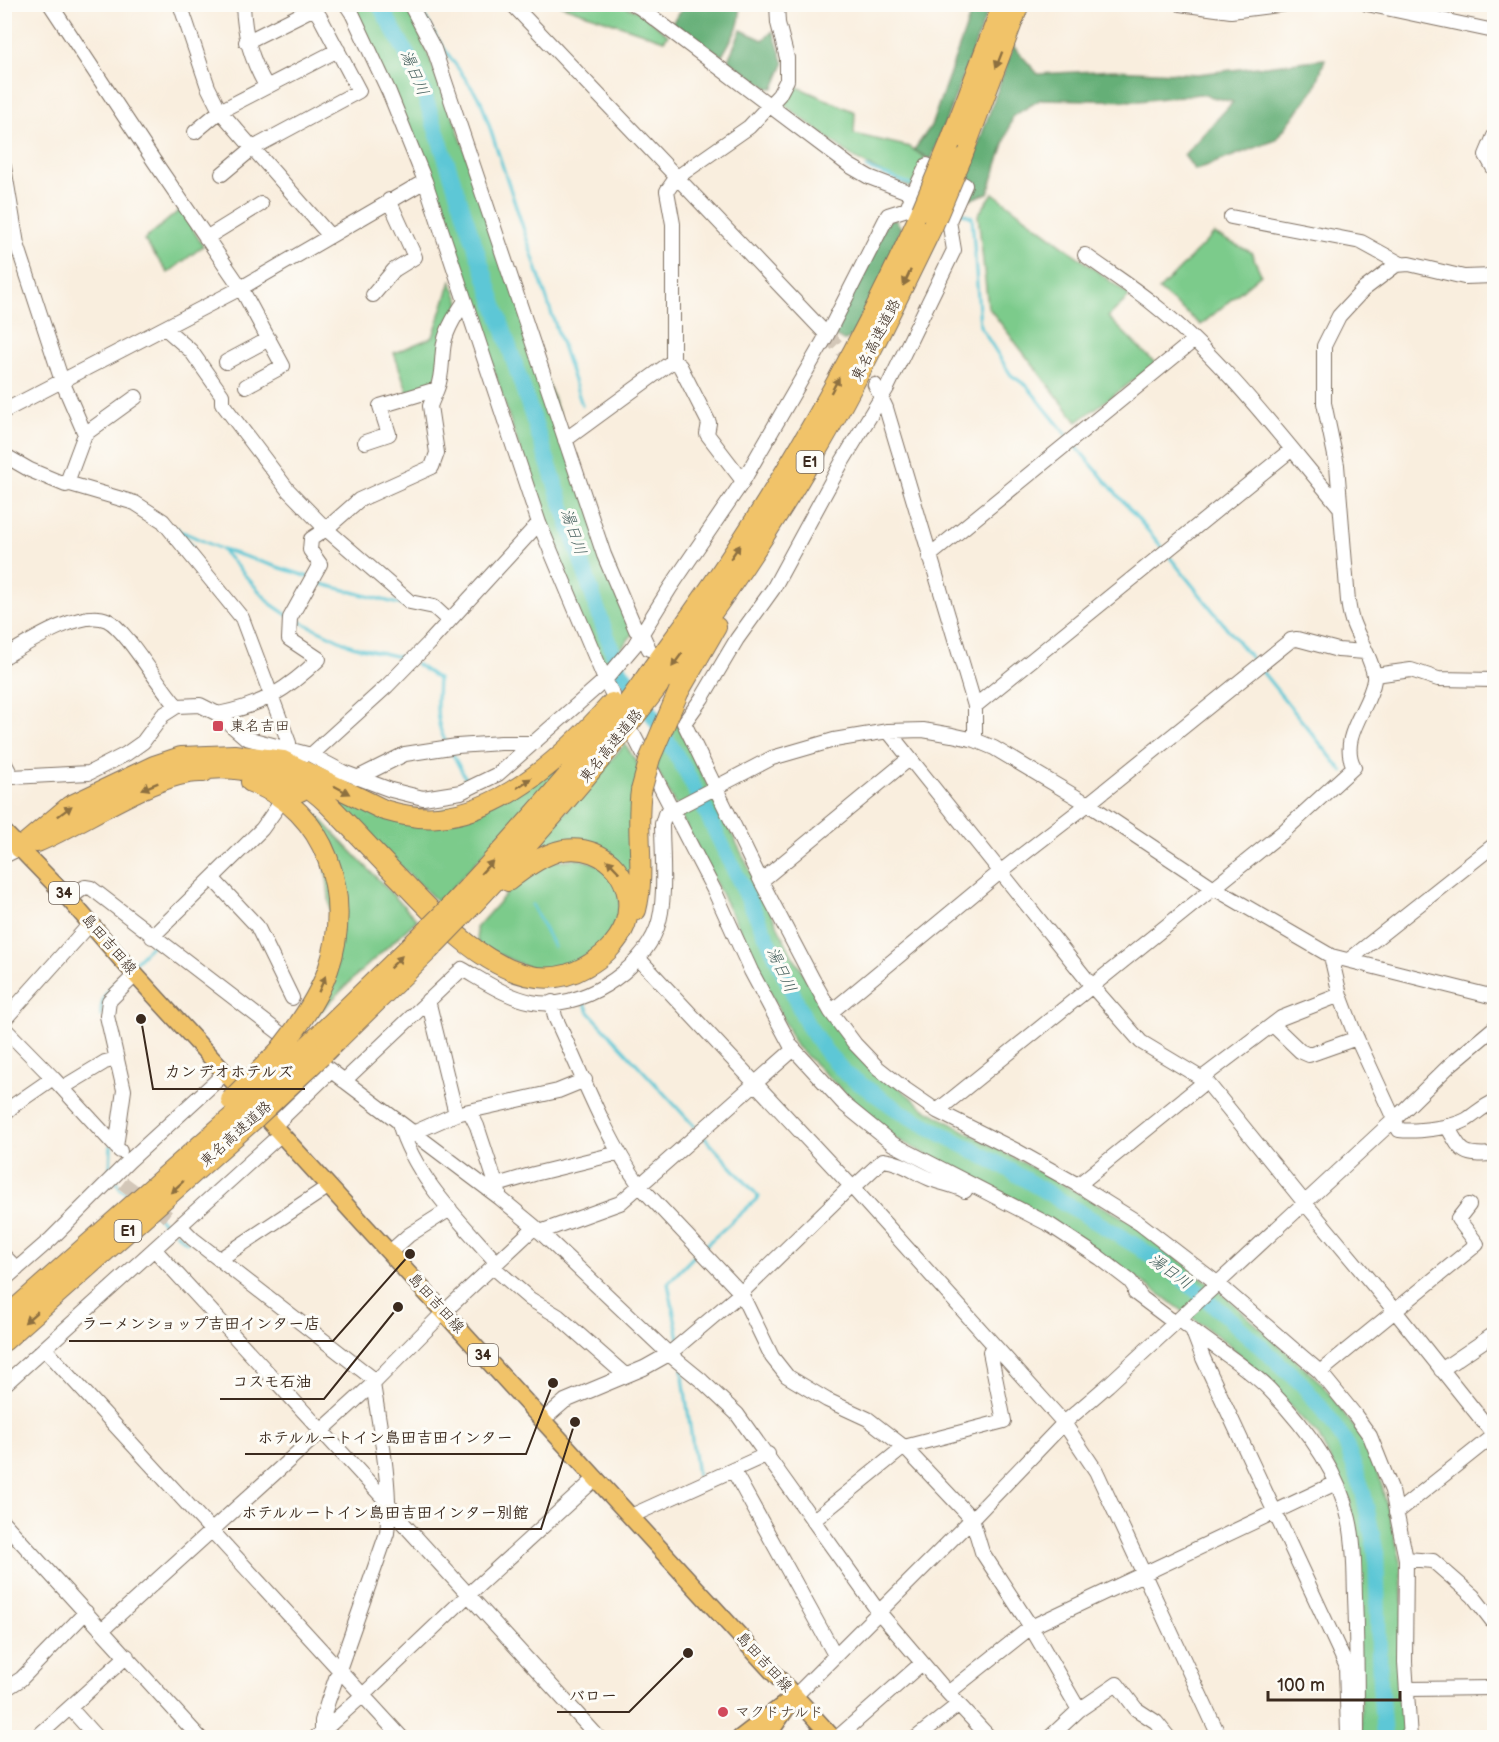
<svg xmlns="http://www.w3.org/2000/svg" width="1499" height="1742" font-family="'Balsamiq Sans','Klee One',sans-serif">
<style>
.green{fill:#7ccb8b;stroke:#5c7a54;stroke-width:1.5}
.forest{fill:#65af77;stroke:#506c4a;stroke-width:1.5}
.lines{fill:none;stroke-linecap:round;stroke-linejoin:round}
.stream{stroke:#5dc7d6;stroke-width:3}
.river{stroke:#5dc7d6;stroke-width:16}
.minor-tunnel{stroke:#d3c7b8;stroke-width:14;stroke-dasharray:14 7;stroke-linecap:butt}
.minor-casing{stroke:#7e6f61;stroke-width:16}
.major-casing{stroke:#7e6f61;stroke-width:19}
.highway-casing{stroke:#7e6f61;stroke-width:22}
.minor{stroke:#fff;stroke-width:14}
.major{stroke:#f1c369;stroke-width:16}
.highway{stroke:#f1c369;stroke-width:20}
.highway-bridge-casing{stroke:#7e6f61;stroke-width:22;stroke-linecap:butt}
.highway-bridge{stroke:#f1c369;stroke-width:20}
.oneway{fill:#8d6f40}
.poi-dot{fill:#d1495b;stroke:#fdfcf7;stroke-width:2}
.labels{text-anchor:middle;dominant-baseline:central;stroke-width:6;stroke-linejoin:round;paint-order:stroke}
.shield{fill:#fdfcf7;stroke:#75695f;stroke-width:1.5}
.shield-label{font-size:14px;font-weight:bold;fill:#3b2a1e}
.street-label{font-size:15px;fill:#3b2a1e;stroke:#fdfcf7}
.poi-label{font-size:15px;fill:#3b2a1e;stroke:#fdfcf7;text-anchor:start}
.water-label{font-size:16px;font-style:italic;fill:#47615e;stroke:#fdfcf7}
.leader{fill:none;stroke:#3b2a1e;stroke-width:2}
.callout-dot{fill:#3b2a1e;stroke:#fdfcf7;stroke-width:2}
.callout-label{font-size:16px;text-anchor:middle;font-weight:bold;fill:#3b2a1e;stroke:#fdfcf7;stroke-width:6;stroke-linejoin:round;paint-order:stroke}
</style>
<rect width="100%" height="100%" fill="#fdfcf7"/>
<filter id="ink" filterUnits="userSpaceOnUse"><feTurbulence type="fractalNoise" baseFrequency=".0167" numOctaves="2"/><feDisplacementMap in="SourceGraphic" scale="12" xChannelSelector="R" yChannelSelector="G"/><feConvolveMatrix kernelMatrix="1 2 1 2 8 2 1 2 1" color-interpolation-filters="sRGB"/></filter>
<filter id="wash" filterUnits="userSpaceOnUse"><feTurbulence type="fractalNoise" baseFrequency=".008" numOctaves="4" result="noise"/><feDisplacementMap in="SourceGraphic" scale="24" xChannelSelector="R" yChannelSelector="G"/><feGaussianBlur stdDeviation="1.35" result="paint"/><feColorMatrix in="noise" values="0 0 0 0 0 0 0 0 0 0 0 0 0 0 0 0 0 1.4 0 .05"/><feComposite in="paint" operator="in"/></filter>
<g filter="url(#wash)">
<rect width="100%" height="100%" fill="#f9eede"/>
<path class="green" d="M343,5H408L454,119L636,630L607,666L592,648L542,520L453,242L393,102Z
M560,5H621L640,12L668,35L664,40Z
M795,86L855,112L854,134L910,147L925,158L911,188L856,159L779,101Z
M993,193L1130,296L1108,317L1156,364L1077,422L988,307L978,215Z
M181,209L203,246L168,273L144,240Z
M1214,234L1251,252L1261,274L1201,325L1159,290Z
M451,281L460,302L436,386L408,393L394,353L433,337Z
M677,723L793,957L854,1050L925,1109L1131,1222L1224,1295L1321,1383L1373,1452L1401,1561L1407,1737H1362L1350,1500L1318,1435L1230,1345L1137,1278L1022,1205L889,1135L796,1046L740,930L655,766Z
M625,744L640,768L633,886L612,857L526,856Z
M564,765L439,903L322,792L416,820Z
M309,807L417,920L358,974L307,1025L336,967L322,828Z
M578,859L595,863L613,874L621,892L618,924L602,947L557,972L533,970L478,945L476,928L514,885L552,861Z"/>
<path class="forest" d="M685,5H737C747,18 729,43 722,56L672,23Z
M974,5H990L931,160L914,150L931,126Z
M741,30L763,40L773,31L784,64L774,88H768L728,60Z
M1013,46L1038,74L1114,70L1198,74L1325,59L1315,88L1276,140L1195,170L1184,155L1233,102L1200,94L1139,101L1041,99L1013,116L988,193L971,199L966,179Z
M888,220H896L901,228L878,290L852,337L843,341L831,333Z"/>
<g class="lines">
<path class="stream" d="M424,4L422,11L436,37L481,101L582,405
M867,168L910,184
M958,211L972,217L980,326L1011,375L1027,386L1069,438
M1073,443L1162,547
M177,528L192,546
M183,532L221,549L309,577
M221,549L271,604L287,615
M1168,555L1256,664
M315,580L322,584L406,606
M293,618L352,646L408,659
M416,664L438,679C437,702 434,721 446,742
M1260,669L1343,772
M451,751L467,781
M532,905L554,947
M134,963L155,942
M585,1004L589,1012L695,1127
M101,1016C100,993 112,988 126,972
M705,1138L759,1197L706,1245
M110,1172L111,1146
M115,1180L121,1189L131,1196
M157,1217L171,1229
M176,1233L187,1242
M679,1339L668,1283L695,1255
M682,1370L697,1475"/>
<path class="river" d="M379,4L407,54L424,94L602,623L619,668L653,716L688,775L774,952L807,1024L826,1052L846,1074L901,1112L1006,1168L1140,1248L1178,1275L1232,1321L1302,1384L1329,1418L1345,1442L1355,1469L1363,1492L1376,1553L1380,1683L1384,1738"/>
</g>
</g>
<g filter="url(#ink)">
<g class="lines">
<path class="minor-tunnel" d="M827,335L875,385
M123,1183L180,1226"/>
<defs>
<path id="minor" d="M50,4L154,161L241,288L283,366L246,386
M180,4L208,87L220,111L330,236
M243,4C244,35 251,59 266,86
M346,4L352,13L389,92L425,181L539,523L605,680L634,646L670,588L743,481L827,335L888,215L907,209L913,194L869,177L850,166L639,7L633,4
M410,4L434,49L604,555L636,630L642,634L649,649
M512,4L827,335
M1180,4L1231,11L1286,4
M1367,4L1494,31
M246,42L314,8
M195,132L220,111L338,50
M1494,136L1486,155L1494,169
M4,167L17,244L62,381L85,434L66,485L30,470L4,455
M222,174L253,148L359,91L320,17L311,4
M913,194L927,165L965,185L949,221L954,250L887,388L842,462L773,589L737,639L702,698L684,723L761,881L813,980L831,1012L855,1044L878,1068L902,1087L937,1111L1017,1151L1078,1185L1139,1223L1217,1283L1292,1348L1320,1372L1355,1415L1370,1436L1392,1491L1406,1559L1405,1662L1410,1738
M1231,217L1361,242L1401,264
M206,238L261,204
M1085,255C1107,271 1131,286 1152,303C1224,360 1281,437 1339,506
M373,295L394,270L415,257L389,200
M165,328L191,351L222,395V403L288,490L326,529L410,602L434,607L449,621
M226,362L269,339
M875,385L886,408L975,706V740
M4,411L241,288L425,181
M85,434L136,397
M565,440L673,361
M365,442L389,434L380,406L437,389C443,375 441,359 444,343C447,328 457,313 465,301
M743,481L707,434L709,423L680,366L673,361V224L667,191L676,178L749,127L779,95L787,80V58L778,23L777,4
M67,483L135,503L163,521L242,618L289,743V749
M929,556L1193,341
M4,657C26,644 81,608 107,620C126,629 159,687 177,706
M1375,675L1411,670L1438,679L1494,680
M975,706L1292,449
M218,714C261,706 288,689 319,659L289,639L290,618L320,564L310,550L311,539L326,529L359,500L432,467L437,453L430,406L437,389
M888,731L1092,986L1141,1042L1206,1081L1304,1202L1395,1311L1494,1435
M634,736L715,892L751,971L791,1046L845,1105L893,1144L1050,1225L1100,1258L1130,1281L1141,1297
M311,755L387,686L428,644L539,523
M4,762L12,777L89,773L126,754L143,742L163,715L177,706L200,705L218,714L246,738L311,755L343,772L391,790L423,798L461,792L498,774L605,680L613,695
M357,778L405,754L457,746L501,743H531
M4,856L20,848
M213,879L257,926L292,998
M761,881L909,759
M69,899L85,887L91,888L294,1044
M152,937L262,829L279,805
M1331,956L1340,995L1354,1032L1399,1130C1416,1132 1451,1128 1466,1120C1476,1114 1483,1106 1494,1102
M639,959L853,1188L1064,1423L1096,1471L1220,1738
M1349,960L1494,845
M428,1000L456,1114
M552,1002L555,1017C582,1074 604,1135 640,1186L741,1293L772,1357L787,1376L827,1400L868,1419L904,1447L972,1519L982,1552L1031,1627L1079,1710L1117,1684L1136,1709L1156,1722L1169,1738
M831,1012L1000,872L1088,804L1291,640L1297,639L1338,650L1365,652
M4,1020L90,924
M1273,1025L1300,1051L1309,1055L1357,1038
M4,1028L53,1078L120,1151
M310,1055L500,1198L535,1227L669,1354L702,1381L737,1414L878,1611L948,1693L990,1738
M1202,1078L1281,1018L1340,995
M344,1081L462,969C485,982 507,997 532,1002C579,1012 641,971 657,928C667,901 662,853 662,824L665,814L772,758L834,740L888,731L923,730L952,735L975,740L994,748L1088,804L1214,888L1331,956L1494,997
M62,1088L105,1062L117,1059
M937,1111L1283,832L1354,767C1338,737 1370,708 1374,680C1376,667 1358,637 1353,623C1350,616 1349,608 1348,601L1337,465L1324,403V346L1339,316L1363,290L1396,265L1409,264L1464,277L1494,276
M470,1112L477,1126L499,1193
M4,1114L14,1105L53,1078
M399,1123C415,1178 460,1221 497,1263
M274,1126L331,1071
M1447,1126C1462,1153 1462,1156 1494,1154
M413,1133L456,1114L558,1091L585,1080
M116,1147L124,1090L107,1016L109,1001L135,975
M497,1185L534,1174L619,1153
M1078,1185L1206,1081
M853,1188L883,1160C902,1162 915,1173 933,1180C944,1184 954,1185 965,1191
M180,1226L193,1239L376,1381
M540,1232L620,1203L794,1049
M154,1249L388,1503L402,1522L599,1738
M390,1252L409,1235L450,1209
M4,1256L17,1269
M220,1259L329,1186
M493,1267L530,1299L558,1316L625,1375
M4,1280L51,1239L129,1161L225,1073
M1135,1293L1175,1323
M1179,1319C1208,1344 1242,1362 1269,1389C1304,1425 1338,1469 1349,1519C1355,1544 1354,1571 1355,1596C1357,1643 1357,1690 1357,1738
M1192,1329L1203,1358L1346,1665L1348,1735
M45,1349L402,1738
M1441,1370L1494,1334
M1320,1372L1477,1244L1458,1219L1469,1205
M4,1385L281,1134
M543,1420L565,1401L644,1368L669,1354L741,1293L851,1186
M733,1470L835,1655
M1396,1513L1494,1435
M631,1516L768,1454
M814,1520L904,1447L1004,1421L990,1352L993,1345
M4,1523L200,1738
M1406,1559L1433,1561L1473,1596L1494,1623
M102,1630L373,1384L444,1312L535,1227
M1408,1689L1494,1688
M4,1690L21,1679L86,1612
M948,1693L1031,1627L1336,1483
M795,1696L972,1519L1064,1423L1108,1385L1395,1119L1451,1064L1494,1028
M70,1708L97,1738
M322,1736V1721L328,1701L387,1533C392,1490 380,1428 373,1384
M36,1738L127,1656
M315,1738L363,1695L468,1595L596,1478
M837,1738L922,1663
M916,1738L959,1704
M1049,1738L1079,1710"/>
<path id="major" d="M4,832L69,899L120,958L833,1738
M740,1738L795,1696
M766,1738L788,1706"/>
<path id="highway" d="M950,143L1003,4
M961,159L1019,4
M679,691L716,627
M193,771C230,764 267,771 300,791
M290,775C302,783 315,791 326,802C353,829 378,857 405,884C447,928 518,1006 585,967C602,958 618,943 625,925C639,883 607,843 563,850C543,854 523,869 508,881
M251,782C327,810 354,896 328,970C320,993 307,1013 292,1034
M37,842C82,824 159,769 204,772
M20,848L70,806L154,766L181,757L234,755L283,761L384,810C401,815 420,819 438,817C506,812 569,751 612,703
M447,910C508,845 567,779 623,709C636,693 647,675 660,658C764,519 851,368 922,210
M636,910C646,871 635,830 641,791
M460,918C594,777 715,623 814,455C858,380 895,303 933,225
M308,1046L418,939
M321,1056L429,950
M4,1319L240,1110
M4,1341L252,1121"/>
</defs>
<use href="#minor" class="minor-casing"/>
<use href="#major" class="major-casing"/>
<use href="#highway" class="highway-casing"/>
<use href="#minor" class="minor"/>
<use href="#major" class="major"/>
<use href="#highway" class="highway"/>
<defs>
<path id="highway-bridge" d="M922,210L950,143
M933,225L961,159
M641,791L650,758L679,691
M418,939L447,910
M429,950L460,918
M231,1100L279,1051L292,1034
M240,1110L308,1046
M252,1121L321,1056"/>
</defs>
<use href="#highway-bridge" class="highway-bridge-casing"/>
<use href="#highway-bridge" class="highway-bridge"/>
</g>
<defs><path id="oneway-solid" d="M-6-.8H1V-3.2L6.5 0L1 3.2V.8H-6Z" transform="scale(1.5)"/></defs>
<g class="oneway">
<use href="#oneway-solid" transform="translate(999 60) rotate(111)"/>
<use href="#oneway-solid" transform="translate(907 278) rotate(115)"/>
<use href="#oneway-solid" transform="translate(835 385) rotate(-62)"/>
<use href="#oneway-solid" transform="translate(735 552) rotate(-56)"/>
<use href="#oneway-solid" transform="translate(677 660) rotate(126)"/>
<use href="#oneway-solid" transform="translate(524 783) rotate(-34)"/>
<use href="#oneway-solid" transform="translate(150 786) rotate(158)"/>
<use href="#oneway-solid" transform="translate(342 790) rotate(28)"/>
<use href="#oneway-solid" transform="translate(65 811) rotate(-37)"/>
<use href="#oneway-solid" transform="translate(613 866) rotate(-134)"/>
<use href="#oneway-solid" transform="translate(487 867) rotate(-47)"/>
<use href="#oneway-solid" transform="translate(396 962) rotate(-45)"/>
<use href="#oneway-solid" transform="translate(322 984) rotate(-67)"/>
<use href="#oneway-solid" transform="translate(177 1187) rotate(138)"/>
<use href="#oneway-solid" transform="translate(31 1317) rotate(139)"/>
</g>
</g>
<g class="poi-dot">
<rect x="212" y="720" width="12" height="12" rx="3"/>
<circle cx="723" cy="1712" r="6"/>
</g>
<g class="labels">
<g class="shield">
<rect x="796.5" y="451" width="27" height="22" rx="4.5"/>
<rect x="49" y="882" width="30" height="22" rx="4.5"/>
<rect x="114.5" y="1220" width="27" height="22" rx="4.5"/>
<rect x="468" y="1344" width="30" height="22" rx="4.5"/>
</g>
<g class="shield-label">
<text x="810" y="462">E1</text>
<text x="64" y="893">34</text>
<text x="128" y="1231">E1</text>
<text x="483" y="1355">34</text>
</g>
<g class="street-label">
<text transform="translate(876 340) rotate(-63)">東名高速道路</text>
<text transform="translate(611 746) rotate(-51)">東名高速道路</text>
<text transform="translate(109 944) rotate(49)">島田吉田線</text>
<text transform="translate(236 1134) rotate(-42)">東名高速道路</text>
<text transform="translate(436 1303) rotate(48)">島田吉田線</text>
<text transform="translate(764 1662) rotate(48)">島田吉田線</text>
</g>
<g class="poi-label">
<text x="230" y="726">東名吉田</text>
<text x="735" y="1712">マクドナルド</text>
</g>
<g class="water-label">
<text transform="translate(414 73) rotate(67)">湯日川</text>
<text transform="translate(573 532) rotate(71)">湯日川</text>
<text transform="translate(781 970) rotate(65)">湯日川</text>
<text transform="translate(1170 1272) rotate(36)">湯日川</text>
</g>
</g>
<path class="leader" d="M141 1019L153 1089H305M410 1254L333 1341H69M398 1307L324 1399H220M553 1383L526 1454H245M575 1422L541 1529H228M688 1653L629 1712H557"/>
<g class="callout-dot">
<circle cx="141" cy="1019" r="6"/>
<circle cx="410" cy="1254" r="6"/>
<circle cx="398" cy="1307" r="6"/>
<circle cx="553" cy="1383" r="6"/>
<circle cx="575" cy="1422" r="6"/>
<circle cx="688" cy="1653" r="6"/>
</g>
<g class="callout-label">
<text x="229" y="1077">カンデオホテルズ</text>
<text x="201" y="1329">ラーメンショップ吉田インター店</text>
<text x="272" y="1387">コスモ石油</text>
<text x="385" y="1443">ホテルルートイン島田吉田インター</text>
<text x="385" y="1518">ホテルルートイン島田吉田インター別館</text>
<text x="593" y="1701">バロー</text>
</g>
<rect width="1499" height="1742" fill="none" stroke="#fdfcf7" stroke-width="24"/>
<path d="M1268 1691v9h132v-9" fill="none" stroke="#3b2a1e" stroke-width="3"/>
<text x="1277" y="1691" font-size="18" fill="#3b2a1e" stroke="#fdfcf7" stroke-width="4.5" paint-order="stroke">100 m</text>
</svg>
